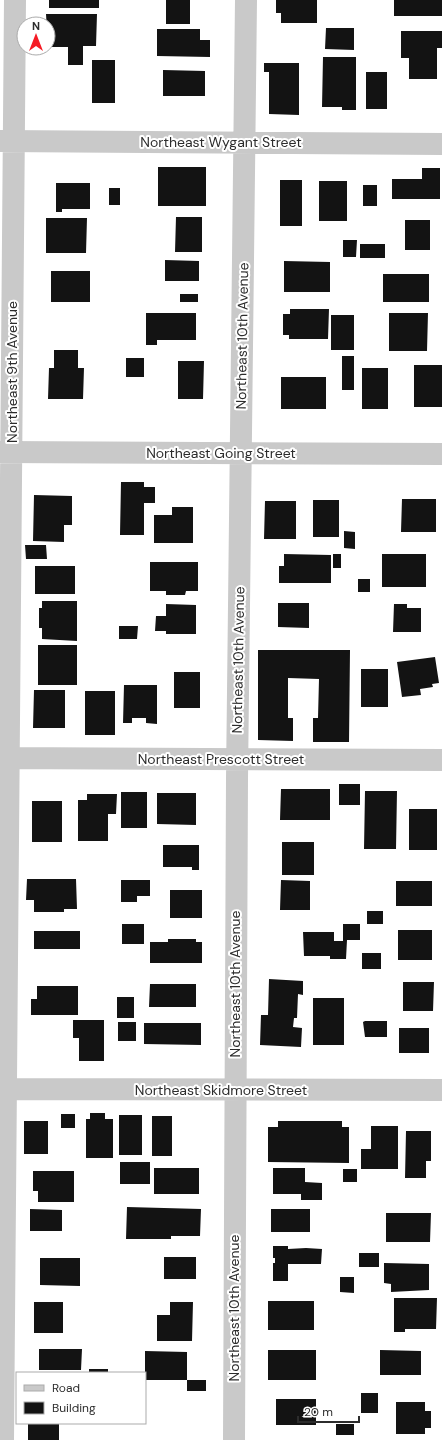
<svg xmlns="http://www.w3.org/2000/svg" width="442" height="1440" font-family="'DM Sans',sans-serif">
<style>
.building{fill:#131313}
.lines{fill:none;stroke-linecap:round;stroke-linejoin:round}
.minor{stroke:#c9c9c9;stroke-width:22}
.labels{text-anchor:middle;dominant-baseline:central;stroke-width:4;stroke-linejoin:round;paint-order:stroke}
.street-label{font-size:14px;fill:#2c2c2c;stroke:#fff}
</style>
<rect width="100%" height="100%" fill="#fff"/>
<path class="building" d="M49,0H99V8H49Z
M166,0H190V24H166Z
M276,0H317V23H281V13H276Z
M394,0H442V16H394Z
M46,14H97L96,46H83V65H68V47H48Z
M326,28H354V50L325,49Z
M157,29H200V40H210V57L157,56Z
M401,31H442V48H437V79H409V58H401Z
M323,57H356V110H342V107H322Z
M92,60H115V103H92Z
M264,63H299V115L269,114V72H264Z
M163,70L205,71V96H163Z
M366,72H387V109H366Z
M158,167H206V206H158Z
M422,168H440V199H392V179H422Z
M280,180H302V226H280Z
M319,181H347V221H319Z
M56,183H90V209H62V212H56Z
M363,185H377V206H363Z
M109,188H120V205H109Z
M176,217H202V252H175Z
M46,218H87L86,253H46Z
M405,220H430V250H405Z
M343,240H357L356,257H343Z
M360,244H385V258H360Z
M165,260L199,261V281H165Z
M284,261L330,262V292H284Z
M51,271H90V302H51Z
M383,274H429V302H383Z
M180,294H198V302H180Z
M290,309H329L328,339H289V335H283V314H290Z
M146,313H196V340H157V345H146Z
M389,313H428L427,351H389Z
M331,315H354V350H331Z
M54,350H78V368H84L83,399H48L49,368H54Z
M342,356H354V390H342Z
M126,358H144V377H126Z
M178,361H204L203,399H178Z
M414,365H442V407H414Z
M362,368H388V409H362Z
M281,377H326V409H281Z
M121,482H144V487H155V503H144V535H120Z
M34,495L72,496V525H64V542L33,541Z
M402,499H436V532H401Z
M313,500H339V537H313Z
M265,501H296V539H264Z
M172,507H193V543H154V515H172Z
M344,531L355,532V549L344,548Z
M25,545H46L47,559H26Z
M284,554L331,555V583H279V566H284Z
M333,554H341V568H333Z
M382,554H426V587H382Z
M150,562H198V591H186L185,595H166V591H150Z
M35,566H75V594H35Z
M358,579H370V592H358Z
M42,601H77V641L42,639V628H39V608H42Z
M278,603H309V628L278,627Z
M166,604L196,605V634H166V631H155L156,616H166Z
M394,604H407V608H421V632H393Z
M119,626H138L137,639H119Z
M38,645H77V685H38Z
M258,650H350L349,742H313V718H318L319,679L288,678V718H293V741L258,740Z
M435,657L439,683L432,684L433,687L420,689L421,695L402,697L397,662Z
M361,669H388V707H361Z
M174,672H200V708H174Z
M124,685H157V724L146,723V718H132V723H123Z
M34,690H65V728H33Z
M85,691H115V735H85Z
M339,784H360V805H339Z
M281,789H330V820H280Z
M365,791H397L396,849H364Z
M121,792H147V828H121Z
M157,793H196V825L157,824Z
M87,794H117L116,814H108V841H78V800H87Z
M32,801H62V842H32Z
M409,809H437V850H409Z
M282,842H314V875H282Z
M163,845H199V870H192V867H163Z
M27,879H76L77,909H64V912H34V900H26Z
M121,880H150V896H137V902H121Z
M281,880L310,881V910H280Z
M396,881H432V906H396Z
M170,890H202V918H170Z
M367,911H383V924H367Z
M122,924H144V944H122Z
M343,924H360V940H347L346,959H330V956H304L303,932H334V941H343Z
M398,930H432V960H398Z
M34,931H80V949H34Z
M168,939H196V942H202V963H150V942H168Z
M362,953H381V969H362Z
M269,979L303,981V995L298,994L297,1018H294L293,1027L302,1028L301,1047L260,1045L261,1015H268Z
M403,982H434L433,1011H403Z
M150,984H196V1007H149Z
M37,986H78V1015H31V999H37Z
M117,997H134V1018H117Z
M313,998H344V1045H313Z
M73,1020H104V1061H79V1038H73Z
M365,1021H387V1037H365L363,1022Z
M118,1022H136V1041H118Z
M144,1023H201V1045L144,1044Z
M399,1028H429V1053H399Z
M90,1113H105V1119H113V1158H86V1119H90Z
M61,1114H75V1128H61Z
M119,1115H142V1155H119Z
M152,1116H172V1156H152Z
M24,1121H48V1154H24Z
M278,1121H342V1127H349V1163L268,1162V1127H278Z
M371,1126H398V1169H361V1149H371Z
M406,1131H431V1161H426V1178H405Z
M120,1162H150V1184H120Z
M154,1168H199V1194H154Z
M273,1168H305V1182L322,1183V1200H301V1194H273Z
M343,1169H357V1182H343Z
M33,1171H74V1202H38V1191H33Z
M127,1207L201,1209L200,1236H171V1239H126Z
M30,1209L62,1210V1231H30Z
M271,1209H310V1232H271Z
M386,1213H431L430,1242H386Z
M273,1246H288V1249L306,1248L322,1249L321,1264H288V1281H273V1263H275V1258H273Z
M359,1253H379V1267H359Z
M164,1257H196V1279H164Z
M40,1258H80V1286L40,1285Z
M384,1263L429,1264V1290L391,1292V1284L384,1283Z
M340,1277H354V1293L340,1292Z
M394,1298H437L436,1329H405V1332H394Z
M268,1301H314V1330H268Z
M34,1302H63V1333H34Z
M170,1302H193L192,1341H157V1315H170Z
M39,1349H82L81,1370H39Z
M268,1350H316V1380H268Z
M380,1350L421,1351V1375H380Z
M145,1351L187,1352V1380H145Z
M89,1369H108V1373H89Z
M187,1380H206V1391H187Z
M361,1393H378V1413H361Z
M276,1399H316V1425H276Z
M396,1402H425V1411H431V1428H425V1434H396Z
M28,1423H59V1440H28Z
M336,1424H354V1435H336Z"/>
<g class="lines">
<path class="minor" d="M0,141L442,144
M0,452L442,454
M0,758L442,760
M0,1089L442,1090
M3,1440L15,0
M234,1440L237,779L246,0"/>
</g>
<g class="labels">
<g class="street-label">
<text x="221" y="142">Northeast Wygant Street</text>
<text transform="translate(242 336) rotate(-89)">Northeast 10th Avenue</text>
<text transform="translate(12 372) rotate(-90)">Northeast 9th Avenue</text>
<text x="221" y="453">Northeast Going Street</text>
<text transform="translate(238 660) rotate(-89)">Northeast 10th Avenue</text>
<text x="221" y="759">Northeast Prescott Street</text>
<text transform="translate(235 984) rotate(-90)">Northeast 10th Avenue</text>
<text x="221" y="1090">Northeast Skidmore Street</text>
<text transform="translate(234 1308) rotate(-90)">Northeast 10th Avenue</text>
</g>
</g>
<rect x="16" y="1372" width="130" height="52" fill="#ffffff" stroke="#ababab"/>
<rect x="24" y="1385" width="20" height="6" fill="#c9c9c9" stroke="#ababab"/>
<text x="52" y="1392" font-size="12" fill="#2c2c2c">Road</text>
<rect x="24" y="1402" width="20" height="12" fill="#131313" stroke="#ababab"/>
<text x="52" y="1412" font-size="12" fill="#2c2c2c">Building</text>
<g transform="translate(36 36)"><circle r="19" fill="#ffffff" stroke="#ababab"/>
<path d="M0-3L7 15L0 10L-7 15Z" fill="#f51b25"/>
<text y="-6" font-size="11" font-weight="bold" text-anchor="middle" fill="#2c2c2c">N</text>
</g>
<path d="M298 1416v6h61v-6" fill="none" stroke="#2c2c2c" stroke-width="2"/>
<text x="304" y="1416" font-size="12" fill="#2c2c2c" stroke="#ffffff" stroke-width="3" paint-order="stroke">20 m</text>
</svg>
